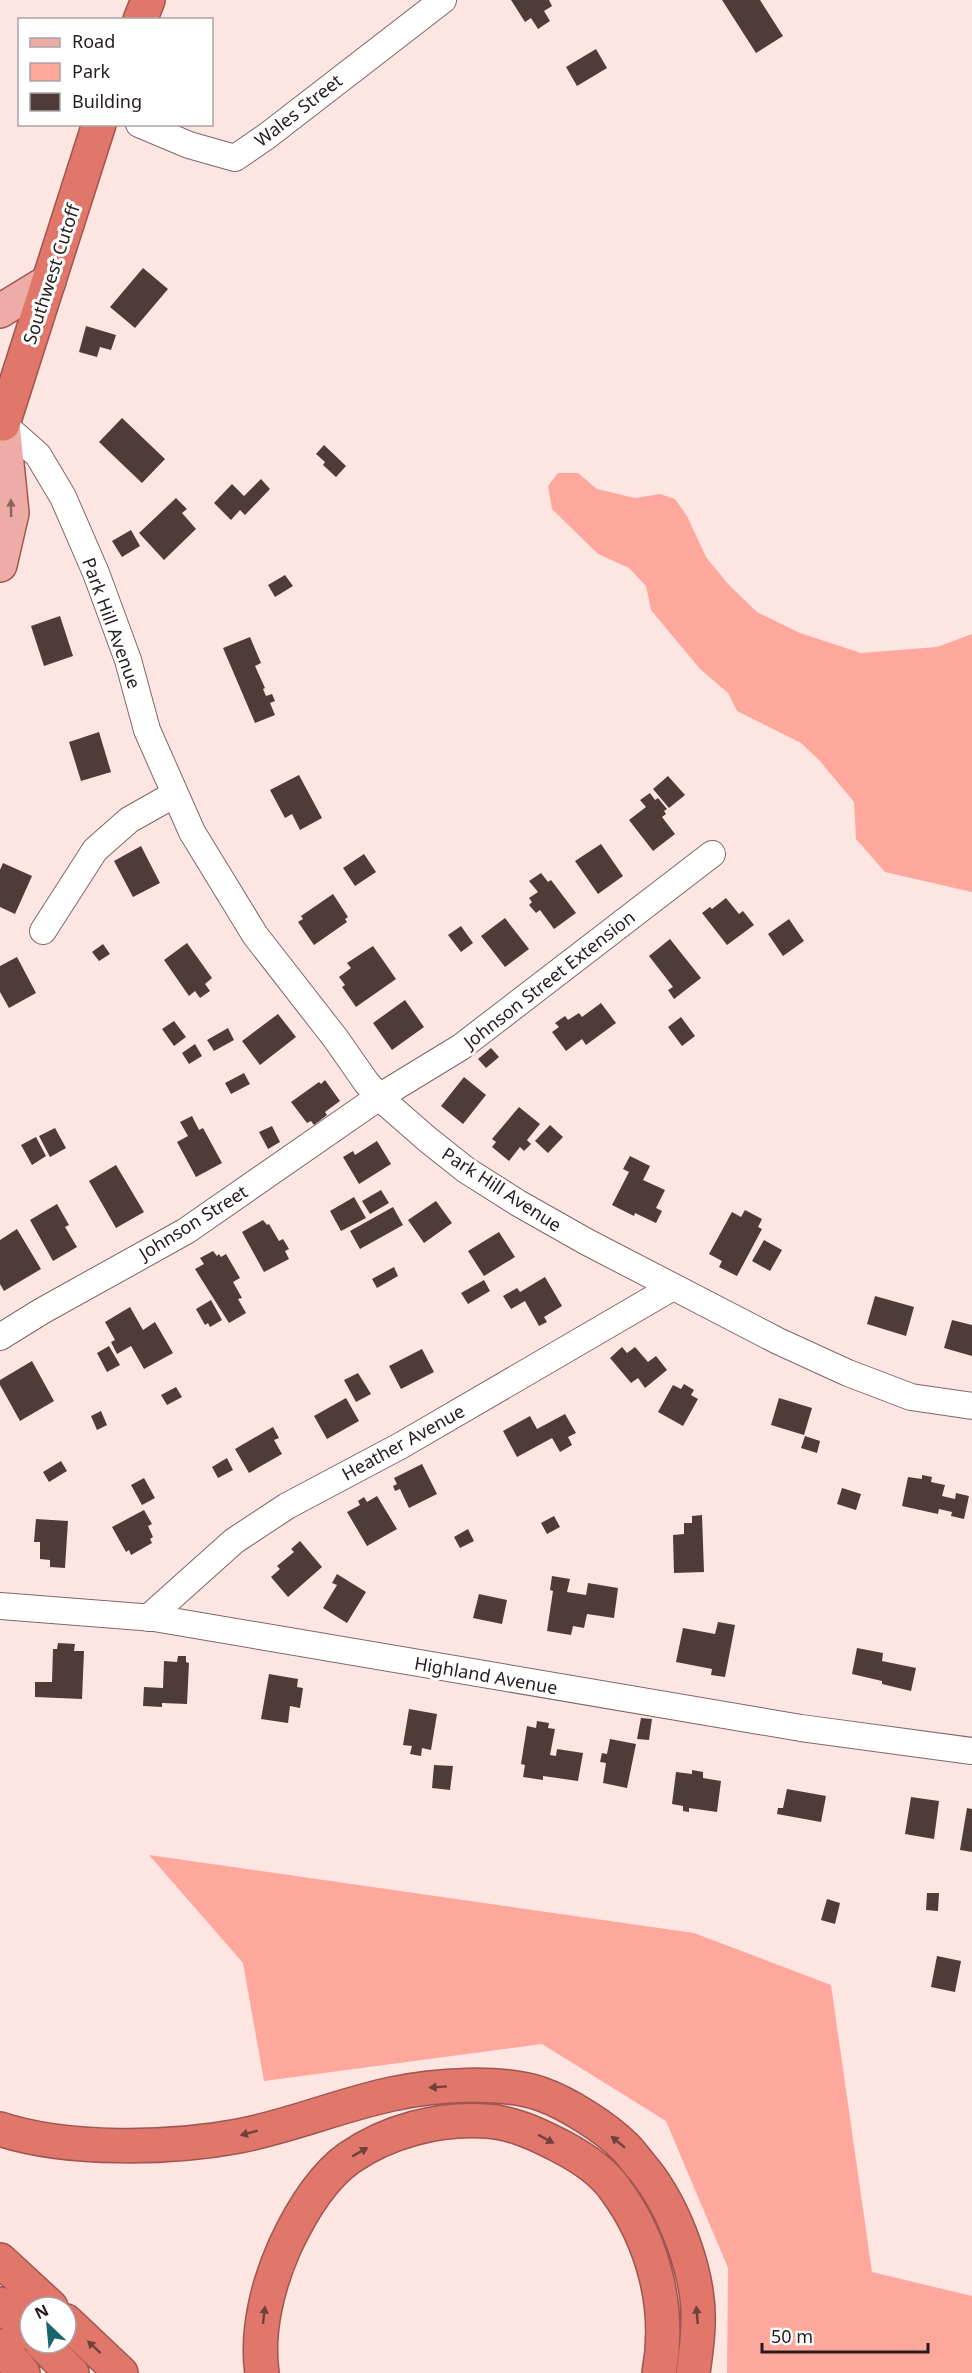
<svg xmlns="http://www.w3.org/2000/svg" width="972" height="2373" font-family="'Noto Sans',sans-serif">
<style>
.green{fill:#fea89d}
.building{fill:#4f3c3a}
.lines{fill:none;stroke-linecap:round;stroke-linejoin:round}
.street-casing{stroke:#7d6865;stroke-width:28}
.primary-casing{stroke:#9f564f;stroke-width:36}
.highway-casing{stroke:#9f564f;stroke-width:36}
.street{stroke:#fff;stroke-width:26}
.primary{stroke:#edada6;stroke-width:33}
.highway{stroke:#e1766b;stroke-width:33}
.oneway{fill:#896460}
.oneway2{fill:#70403b}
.labels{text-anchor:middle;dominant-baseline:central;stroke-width:6;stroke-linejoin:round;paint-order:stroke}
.street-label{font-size:18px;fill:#251c1b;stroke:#fff}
</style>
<rect width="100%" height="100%" fill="#fde5e2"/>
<path class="green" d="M558,473H578L597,489L635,498L660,494L675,499L687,516L706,557L728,584L757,612L800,633L861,653L937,647L972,634V892L885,872L856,839L854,802L819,760L801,743L737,711L728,693L700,669L651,610L646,586L629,568L598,554L552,509L548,486Z
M149,1855L694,1933L831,1985L872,2272L972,2296V2373H727L728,2268L666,2121L542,2044L264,2081L243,1963Z"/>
<path class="building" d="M511,0H549L552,6L544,11L550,21L538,29L531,18L525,22Z
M722,0H760L783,36L756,53Z
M596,49L607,68L577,86L566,67Z
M143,268L168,289L135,328L110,307Z
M86,326L116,335L111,350L100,347L97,357L79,352Z
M122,418L165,459L142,483L99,442Z
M324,445L346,466L336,477L323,465L325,462L316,454Z
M261,479L270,489L245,515L240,510L231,520L214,503L232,484L244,496Z
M176,498L187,509L182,513L196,529L164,560L139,533Z
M131,530L140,546L122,557L112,541Z
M285,575L293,586L275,597L268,585Z
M60,616L73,656L44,666L31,626Z
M250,637L261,663L255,666L265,688L263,689L266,696L272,694L275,701L270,703L275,715L255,723L223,648Z
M99,732L111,772L81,781L69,742Z
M299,775L322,818L300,830L292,814L285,818L270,790Z
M668,776L685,795L669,808L653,789Z
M650,793L655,800L658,798L667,809L664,811L666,814L662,817L675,834L653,851L629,820L646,807L640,800Z
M601,844L623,876L598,894L575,861Z
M141,846L160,883L133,897L114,861Z
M364,854L376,872L355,886L343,868Z
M3,863L32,876L15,914L0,907V870Z
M541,873L548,882L551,880L576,913L554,929L540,910L536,913L529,905L532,902L529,898L538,892L529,881Z
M333,894L348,917L345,919L347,922L314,945L298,922L303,919L301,916Z
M726,898L739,914L743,911L754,925L727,945L702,913L710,907L712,909Z
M505,918L529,949L505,967L481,936Z
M789,919L804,941L783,956L768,934Z
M461,926L473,943L461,952L448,935Z
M670,939L701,978L674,999L668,990L673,987L649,956Z
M187,943L212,978L205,984L210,991L200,998L195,991L189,996L164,960Z
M103,944L110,954L99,961L92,952Z
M373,946L396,979L356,1007L342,987L345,985L339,977L351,968L347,963Z
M17,957L36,993L9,1008L0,992V966Z
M405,1000L424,1027L392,1050L373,1023Z
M601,1003L616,1023L586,1045L582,1039L566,1051L552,1032L559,1027L555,1023L565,1016L568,1020L579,1013L582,1017Z
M278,1014L296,1037L260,1065L242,1041Z
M681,1017L695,1036L682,1046L668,1027Z
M174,1021L186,1037L174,1046L162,1029Z
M228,1028L234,1040L214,1051L207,1040Z
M195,1044L202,1056L189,1064L182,1053Z
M491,1048L499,1057L486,1068L478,1059Z
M244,1073L250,1084L231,1094L225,1083Z
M464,1077L486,1095L463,1124L441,1106Z
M325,1080L340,1101L325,1112L327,1115L314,1125L311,1121L307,1123L291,1102L319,1082L321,1084Z
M519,1107L540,1124L527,1140L531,1144L524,1151L520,1147L509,1161L492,1147L496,1142L492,1139Z
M192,1116L199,1130L203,1128L222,1163L196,1177L177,1142L188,1136L180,1122Z
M550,1125L563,1137L548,1153L535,1141Z
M272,1126L280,1142L268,1149L259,1132Z
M55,1128L66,1148L50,1157L39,1136Z
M36,1137L46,1156L32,1165L21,1145Z
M377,1141L391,1164L359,1184L343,1157L353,1151L355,1155Z
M630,1156L650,1166L643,1180L665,1190L656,1208L662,1211L656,1223L635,1213L634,1216L612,1205L629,1172L623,1169Z
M116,1165L144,1212L116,1228L89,1181Z
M381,1190L389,1203L370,1214L362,1201Z
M354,1197L366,1218L341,1231L330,1211Z
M436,1201L452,1223L424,1243L408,1220Z
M57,1204L69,1225L65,1227L77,1247L53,1261L30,1220Z
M393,1207L403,1225L360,1249L350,1231Z
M745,1210L762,1219L758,1227L762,1229L737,1276L719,1267L722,1261L709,1254L732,1212L741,1217Z
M263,1220L267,1225L269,1224L279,1241L283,1239L289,1249L285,1251L289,1259L264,1272L242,1232Z
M17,1229L41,1269L4,1291L0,1284V1240Z
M499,1232L515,1257L484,1276L468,1251Z
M764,1240L782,1250L770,1271L752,1261Z
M213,1251L217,1256L219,1254L221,1257L226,1254L240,1278L233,1282L242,1298L238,1299L246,1313L229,1323L195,1269L204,1264L200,1258Z
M394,1267L398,1276L377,1288L372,1279Z
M545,1277L562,1306L544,1317L547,1322L539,1326L525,1301L511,1309L503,1296L517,1288L520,1292Z
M484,1280L490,1291L468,1304L461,1293Z
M875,1296L914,1307L906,1336L867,1324Z
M211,1300L222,1320L210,1327L208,1323L205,1325L196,1309Z
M130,1307L143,1330L155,1322L173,1353L144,1369L131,1346L117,1354L111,1342L115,1340L105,1322Z
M952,1320L972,1325V1356L944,1348Z
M109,1346L120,1365L107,1372L97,1353Z
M622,1347L627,1353L635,1347L648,1362L656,1356L667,1370L645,1388L638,1378L631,1383L610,1358Z
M422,1349L434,1372L401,1389L389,1366Z
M32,1361L54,1401L20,1421L0,1385V1380Z
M358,1373L371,1394L356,1402L344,1380Z
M684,1384L694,1390L691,1395L698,1399L683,1426L658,1412L673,1385L681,1389Z
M176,1387L182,1397L167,1405L161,1395Z
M346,1398L359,1421L327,1439L314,1416Z
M779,1398L812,1408L804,1435L771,1425Z
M101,1411L107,1425L97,1430L91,1416Z
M565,1414L576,1433L568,1437L572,1445L560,1452L552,1438L517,1457L503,1431L530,1416L537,1429Z
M273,1427L279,1438L274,1440L282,1454L249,1473L235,1449Z
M805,1436L820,1441L817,1453L801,1448Z
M227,1458L233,1470L218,1478L212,1467Z
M61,1461L67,1471L49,1482L43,1472Z
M422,1464L437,1494L409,1508L400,1489L395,1491L393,1486L397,1484L394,1478Z
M922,1475L932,1477L931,1482L945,1485L942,1496L955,1499L956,1493L969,1496L964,1519L951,1516L952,1512L939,1509L938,1514L902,1506L908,1477L922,1479Z
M144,1478L155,1498L142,1505L131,1485Z
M842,1488L861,1494L856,1510L837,1504Z
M377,1496L397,1529L367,1546L347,1512L360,1505L358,1501L364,1497L367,1502Z
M144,1510L152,1524L148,1526L153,1537L150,1539L152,1543L131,1555L129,1550L126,1552L112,1527Z
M702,1515L704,1572L674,1573L673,1535L684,1534V1523H692V1516Z
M554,1516L560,1527L547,1534L541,1523Z
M36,1519L68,1521L65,1568L50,1567V1560L40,1559V1542H34Z
M468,1529L474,1541L460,1548L454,1537Z
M300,1541L322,1567L288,1597L271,1577L280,1569L277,1566L294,1552L291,1549Z
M337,1574L366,1592L347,1623L323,1608L337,1585L332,1583Z
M552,1576L570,1579L567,1592L586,1595L588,1583L618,1588L614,1618L587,1614L584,1628L573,1626L571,1635L547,1631L553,1591L550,1590Z
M479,1594L507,1600L502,1624L473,1618Z
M718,1622L735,1625L725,1677L711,1675L712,1669L676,1662L683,1628L715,1634Z
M58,1643L75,1644L74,1651H84L82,1699L35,1697V1682H52L53,1649H57Z
M857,1648L883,1653L882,1661L916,1668L911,1691L882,1684V1681L852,1674Z
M178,1656H186V1662L189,1663L187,1704L162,1703V1707L143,1706L144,1687L163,1688L164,1661L177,1662Z
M269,1674L298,1679L297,1687L303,1688L300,1708L290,1706L288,1723L261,1719Z
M409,1709L437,1714L431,1750L422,1748L421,1756L410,1754L412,1746L403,1745Z
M641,1718L652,1719L649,1740L637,1739Z
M537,1721L549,1723L548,1728L555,1729L550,1755L556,1756L557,1749L583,1753L578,1781L543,1776V1780L523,1777L525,1765L521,1764L527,1726L536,1728Z
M610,1739L636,1744L627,1788L603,1783L606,1763L600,1762L602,1753L607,1754Z
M434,1765L453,1766L450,1790L432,1788Z
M692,1770L703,1772V1778L721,1781L717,1812L689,1808V1812L683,1811V1806L672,1804L676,1772L692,1774Z
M787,1789L826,1796L821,1822L777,1814L778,1808H783Z
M911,1797L939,1801L934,1839L905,1834Z
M967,1808L972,1809V1852L960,1850Z
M927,1893H939L938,1911L926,1910Z
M827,1899L840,1903L835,1924L821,1920Z
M937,1956L961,1961L955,1992L931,1987Z"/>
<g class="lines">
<defs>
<path id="street" d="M139,124L189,145L235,158L267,136L443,0
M3,424L38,455L63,497L96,573L128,660L147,730L192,832L255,935L336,1039L366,1082L379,1097L427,1139L466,1170L518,1203L587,1242L778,1341L848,1373L911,1397L972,1406
M43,931L95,850L129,820L175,794
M0,1337L42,1311L186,1231L379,1097L461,1047L712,854
M0,1606L154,1618L801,1728L972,1751
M148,1618L234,1541L287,1506L400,1446L673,1287"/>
<path id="primary" d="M0,311L49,281
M0,565L12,513L3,424"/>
<path id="highway" d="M140,20L148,0
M3,424L99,124
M0,2129C66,2151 170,2149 239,2136C291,2126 340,2105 392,2094C433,2085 501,2080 541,2094C567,2103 605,2127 625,2147C632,2154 638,2163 645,2171C675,2209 700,2275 698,2323C698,2340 695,2357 693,2373
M0,2260L51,2307
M0,2304L30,2333
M66,2321L121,2373
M41,2343L72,2373
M0,2346L23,2373
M262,2373C256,2331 268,2284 285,2246C299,2216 321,2178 349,2158C388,2131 438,2118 486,2121C512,2122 539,2135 562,2147C581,2157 603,2172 615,2189C654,2242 671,2309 659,2373"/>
</defs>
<use href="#street" class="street-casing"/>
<use href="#primary" class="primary-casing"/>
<use href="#highway" class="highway-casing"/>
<use href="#street" class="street"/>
<use href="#primary" class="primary"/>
<use href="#highway" class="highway"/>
</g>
<defs><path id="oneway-solid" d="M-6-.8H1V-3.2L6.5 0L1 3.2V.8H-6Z" transform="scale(1.5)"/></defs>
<use class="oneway" href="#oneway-solid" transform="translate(11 508) rotate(-91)"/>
<g class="oneway2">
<use href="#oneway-solid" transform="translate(438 2087) rotate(176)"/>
<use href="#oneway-solid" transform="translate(249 2133) rotate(165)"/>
<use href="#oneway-solid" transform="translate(546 2139) rotate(28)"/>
<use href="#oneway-solid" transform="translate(618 2142) rotate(-141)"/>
<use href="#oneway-solid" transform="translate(360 2152) rotate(-29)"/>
<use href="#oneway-solid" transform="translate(264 2315) rotate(-83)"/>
<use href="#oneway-solid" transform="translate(697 2315) rotate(-95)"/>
<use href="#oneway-solid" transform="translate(94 2347) rotate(-137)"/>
</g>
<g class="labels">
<g class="street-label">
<text transform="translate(298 110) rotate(-38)">Wales Street</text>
<text transform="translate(51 274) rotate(-72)">Southwest Cutoff</text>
<text transform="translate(112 623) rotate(70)">Park Hill Avenue</text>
<text transform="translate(549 979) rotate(-38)">Johnson Street Extension</text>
<text transform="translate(502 1189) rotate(33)">Park Hill Avenue</text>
<text transform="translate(193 1222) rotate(-32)">Johnson Street</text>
<text transform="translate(403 1442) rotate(-29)">Heather Avenue</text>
<text transform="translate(486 1675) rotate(10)">Highland Avenue</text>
</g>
</g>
<rect x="18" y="18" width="195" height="108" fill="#ffffff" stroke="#a8a4a4" stroke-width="1.5"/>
<rect x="30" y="38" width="30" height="9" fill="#edada6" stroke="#a8a4a4" stroke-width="1.5"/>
<text x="72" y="48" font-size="18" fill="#251c1b">Road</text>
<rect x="30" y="63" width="30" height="18" fill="#fea89d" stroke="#a8a4a4" stroke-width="1.5"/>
<text x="72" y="78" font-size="18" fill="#251c1b">Park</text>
<rect x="30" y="93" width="30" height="18" fill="#4f3c3a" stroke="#a8a4a4" stroke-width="1.5"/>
<text x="72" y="108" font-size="18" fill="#251c1b">Building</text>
<g transform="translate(48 2325) rotate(334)"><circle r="28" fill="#ffffff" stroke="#a8a4a4" stroke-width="1.5"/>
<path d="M0-4.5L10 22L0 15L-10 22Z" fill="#1a666f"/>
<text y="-9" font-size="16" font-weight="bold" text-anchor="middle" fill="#251c1b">N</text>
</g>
<path d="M762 2343v9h166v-9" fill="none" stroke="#251c1b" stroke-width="3"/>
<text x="771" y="2343" font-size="18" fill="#251c1b" stroke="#ffffff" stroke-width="4.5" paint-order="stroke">50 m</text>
</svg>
